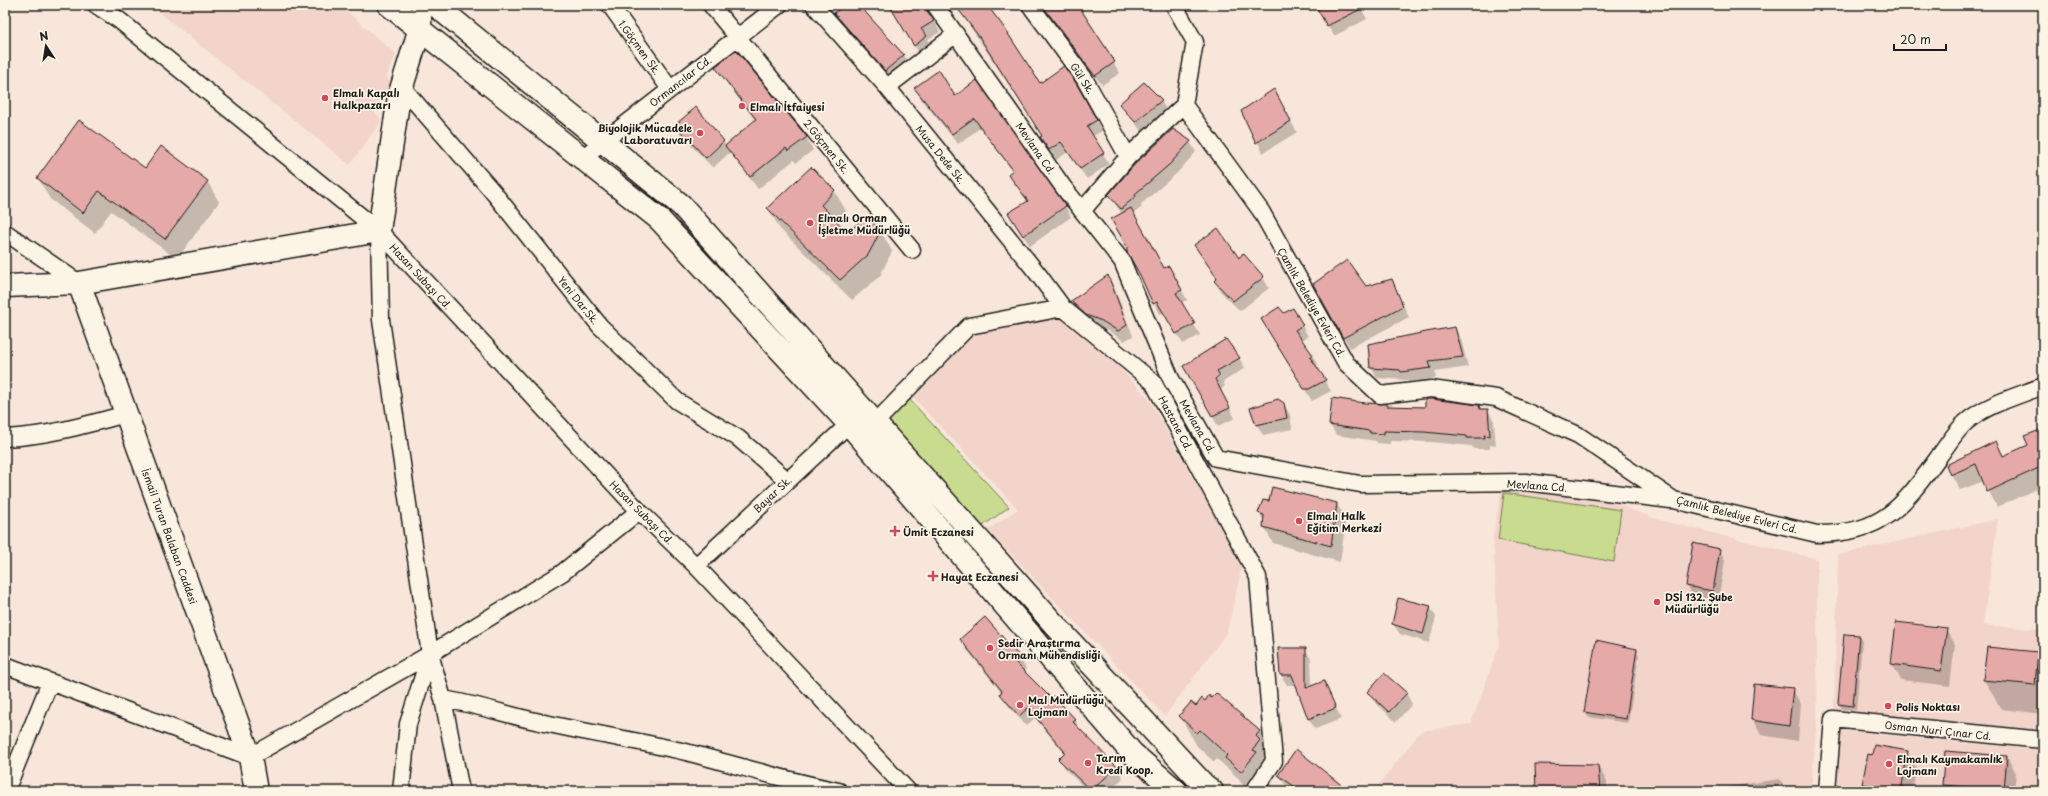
<svg xmlns="http://www.w3.org/2000/svg" width="2048" height="796" font-family="'Playpen Sans',sans-serif">
<style>
.built{fill:#f2d4ca}
.green{fill:#c9db8f;stroke:#727c56}
.shadow{fill:#0003;fill-rule:evenodd}
.building{fill:#e5a9a8;stroke:#1c1c1c}
.lines{fill:none;stroke-linecap:round;stroke-linejoin:round}
.street-casing{stroke:#1c1c1c;stroke-width:19}
.secondary-casing{stroke:#1c1c1c;stroke-width:25}
.street{stroke:#fcf5e5;stroke-width:16}
.secondary{stroke:#fcf5e5;stroke-width:22}
.poi-dot{fill:#d1495b;stroke:#fcf5e5;stroke-width:1.5}
.labels{text-anchor:middle;dominant-baseline:central;stroke-width:3.5;stroke-linejoin:round;paint-order:stroke}
.street-label{font-size:10px;fill:#1c1c1c;stroke:#fcf5e5}
.poi-label{font-size:10px;font-weight:bold;fill:#1c1c1c;stroke:#fcf5e5;text-anchor:start}
</style>
<rect width="100%" height="100%" fill="#f7e6d9"/>
<filter id="ink" filterUnits="userSpaceOnUse"><feTurbulence type="fractalNoise" baseFrequency=".025" numOctaves="2"/><feDisplacementMap in="SourceGraphic" scale="8" xChannelSelector="R" yChannelSelector="G"/><feConvolveMatrix kernelMatrix="1 2 1 2 8 2 1 2 1" color-interpolation-filters="sRGB"/></filter>
<g filter="url(#ink)">
<path class="built" d="M150,5H339L396,54L386,77L393,84L374,112L382,120L350,165Z
M1058,317L1118,366L1149,399L1242,566L1227,632L1165,716L988,530L1018,509L914,398L971,335Z
M1502,489L1600,498L1659,520L1817,559V716L1811,791H1374L1421,731L1471,724L1499,645L1493,536Z
M1998,519L1983,625L2043,630V731L1834,712L1838,555Z
M1841,730L1944,741L2043,750V791H1837Z
M649,780L703,791H646Z"/>
<path class="green" d="M910,400L1009,507L980,528L885,424Z
M1504,493L1621,510L1614,562L1498,540Z"/>
<path class="shadow" d="M847,5H857L904,55L910,65L892,81L842,24L836,14Z
M889,5H922L934,21L940,32L928,39L932,47L921,56Z
M956,5H997L990,10L1040,84H1075L1102,131L1093,136L1109,164L1087,179L1068,152L1056,160L1041,138L1043,136Z
M1039,5H1076L1120,73L1102,85Z
M1317,5H1359L1367,19L1334,36Z
M716,67L806,137L813,150L796,163L794,160L758,189L730,152L713,168L682,136L676,126L723,141L726,146L756,121L724,79Z
M1144,84L1161,101L1167,111L1142,132L1121,104Z
M915,88L955,97L1065,206L1071,217L1030,246L1009,214L1028,202L1016,184L1013,172L994,145L980,128L958,144L921,99Z
M1273,90L1297,132L1263,153L1243,111Z
M1190,142L1196,152L1176,174L1140,205L1142,207L1133,214L1164,269L1175,277L1187,300L1181,303L1200,335L1183,344L1164,312L1160,314L1127,249L1128,248L1122,214L1109,195Z
M145,169L207,181L219,202L177,259L111,211L95,233L50,199L38,178Z
M834,190L846,211L836,222L848,235L880,230L892,251L880,276L852,300L780,229L768,208Z
M1243,255L1263,278L1269,288L1240,311L1221,292L1215,281L1217,279L1202,256L1239,259Z
M1108,276L1114,287L1133,336L1124,341L1109,331L1093,325L1078,312L1072,301Z
M1391,280L1409,317L1350,348L1314,284L1365,287Z
M1293,310L1308,336L1302,340L1312,355L1318,365L1316,367L1331,391L1312,401L1269,330L1284,315Z
M1455,328L1461,339L1468,367L1435,372L1436,378L1408,382L1407,380L1377,378L1371,367Z
M1239,358L1245,368L1223,382L1225,386L1220,390L1235,418L1218,426L1185,367ZM1221,374V376L1211,382L1210,380Z
M1284,404L1290,415L1292,429L1263,435L1257,425Z
M1479,406L1481,410H1488L1494,421L1496,446L1490,445V449H1474L1472,446L1431,442L1390,441V444L1377,443L1376,441L1336,435L1330,425L1388,407Z
M2043,430V486L1997,507L1984,481L1960,490L1951,474L1996,442L2004,456L2029,445Z
M1337,504L1346,519L1340,562L1273,543L1264,527V521L1259,513Z
M1719,549L1725,560L1718,601L1693,596L1687,586Z
M1430,607L1436,617L1429,643L1400,634L1393,624Z
M985,618L1020,658L1026,669L1023,672L1050,700L1075,720L1081,732L1116,767L1123,778L1109,791H1088L1066,770L1060,759L1065,754L1035,718L1026,726L1007,704L1002,693L967,650L961,639Z
M1897,623L1946,629L1955,644L1950,686L1901,680L1892,664Z
M1845,635L1859,636L1862,641L1856,710L1842,709L1839,704Z
M1305,649L1311,659L1312,687L1324,682L1341,719L1315,729L1309,719L1297,685H1287L1281,675Z
M1636,650L1639,655L1628,723L1588,717L1585,712Z
M2038,653L2043,663V714L2001,709L1984,680Z
M1792,689L1801,704L1798,741L1761,735L1752,719Z
M1369,692L1406,693L1412,704L1396,722L1375,702Z
M1196,707L1259,731L1276,761L1271,778L1273,782L1266,791H1247L1237,777L1217,759L1214,762L1197,746L1180,716Z
M1907,752L1917,768L1912,791H1867L1863,784Z
M2007,757L2016,773L2014,791H1947L1943,784Z
M1598,766L1607,782V791H1537Z
M1279,775L1344,791H1293L1286,786Z
M1780,779L1787,791H1713V789Z
M1492,788L1494,791H1467Z
M1838,788L1851,790L1852,791H1838Z"/>
<path class="building" d="M845,5H859L904,55L885,71L834,13Z
M889,5H923L934,21L921,29L927,36L914,46Z
M955,5H987L1003,26L1040,83L1064,66L1076,83L1097,120L1087,126L1104,153L1080,169L1061,142L1049,150L1040,137L1042,136L980,38Z
M1042,5H1078L1115,62L1095,76Z
M1315,5H1369L1327,26Z
M736,50L807,137L788,151L786,148L750,177L725,146L756,119L715,67Z
M939,70L955,96L977,80L1066,206L1023,236L1008,213L1028,201L1008,174L1013,170L986,135L974,118L952,134L914,88Z
M1144,82L1162,100L1135,122L1119,104Z
M1274,89L1291,121L1256,143L1241,111Z
M696,107L724,141L706,158L675,125Z
M79,120L145,168L161,146L208,181L165,239L99,191L83,213L37,178Z
M1173,129L1191,141L1170,164L1135,194L1136,196L1121,209L1108,195L1135,164Z
M811,167L835,190L821,205L848,233L865,216L881,230L868,255L840,280L767,208Z
M1131,208L1164,268L1169,266L1182,290L1176,293L1195,324L1176,334L1157,302L1153,304L1139,273L1127,252V247L1111,219Z
M1218,228L1239,258L1243,253L1264,277L1233,301L1214,281L1217,278L1194,245Z
M1347,260L1366,286L1392,279L1403,306L1343,338L1313,284Z
M1108,275L1127,325L1118,331L1102,321L1086,315L1071,301Z
M1279,307L1284,313L1293,308L1303,325L1295,330L1313,355L1310,357L1326,380L1309,389H1304L1261,319Z
M1455,327L1463,357L1429,361L1431,368L1401,372L1400,370L1370,368L1368,344L1426,332Z
M1226,339L1240,358L1217,371L1220,375L1215,379L1230,408L1212,416L1183,366Z
M1332,398L1365,403L1387,404V406L1425,407V399H1431L1479,405L1480,409H1488L1490,436L1484,435L1485,438H1467V436L1424,432L1384,431V434L1370,433V431L1329,425Z
M1278,399L1284,403L1287,418L1256,425L1250,408Z
M2043,429V466L1987,492L1976,464L1950,475L1946,465L1996,441L2003,456L2028,445L2024,436Z
M1272,487L1337,503L1331,546L1263,527L1264,515L1258,513L1263,500L1269,501Z
M1693,543L1720,549L1713,591L1686,586Z
M1398,598L1431,606L1423,634L1392,624Z
M985,617L1020,657L1015,662L1051,698L1054,696L1076,720L1073,722L1117,767L1091,791L1058,759L1065,752L1028,708L1019,716L1000,694L1002,691L960,639Z
M1896,622L1947,628L1941,671L1891,664Z
M1844,634L1859,635L1853,706L1838,704Z
M1596,640L1637,649L1626,719L1584,712Z
M1987,647L2038,652L2035,685L1983,680Z
M1278,648H1306V688L1324,681L1336,708L1308,719L1292,675H1280Z
M1384,673L1407,693L1389,712L1367,692Z
M1754,684L1793,688L1789,726L1751,720Z
M1216,693L1260,731L1256,736L1260,740L1253,750L1257,752L1241,772L1225,758L1227,755L1200,730L1197,733L1179,716L1191,702L1196,706L1202,698L1205,701L1209,695L1211,698Z
M1874,745L1908,751L1901,791L1862,784L1868,754L1872,755Z
M1296,749L1349,791H1301L1278,775Z
M1945,751L2007,756L2004,790L1942,785Z
M1535,764L1598,765L1600,791H1536Z"/>
<g class="lines">
<defs>
<path id="street" d="M96,5L119,20L379,231L639,511L696,566L908,791
M610,5L670,89
M711,5L912,250
M814,5L887,87L1038,274L1063,308
M935,5L1064,188L1122,261L1171,379L1216,458L1360,484L1526,482L1671,500
M1030,5L1084,78L1128,157
M1174,5L1195,42L1184,105L1261,211L1346,363L1380,395L1431,389L1496,398L1578,435L1674,500L1817,534C1884,534 1903,506 1940,455C1948,444 1956,431 1966,422C1987,404 2018,396 2043,386
M402,87L493,192L600,326L677,401L738,438L787,480
M887,87L956,34
M582,158L779,5
M1082,211L1128,157L1184,105
M379,231L381,320L430,654L443,699L461,791
M5,232L79,283
M875,423L969,326L1063,308L1153,382L1258,577L1274,761L1254,791
M5,438C47,436 86,425 126,414
M696,566L849,424
M5,665L250,757L430,654L562,573L639,511
M443,699C473,704 502,713 531,720C582,732 635,740 686,752C737,765 787,781 839,791
M6,791L50,682
M401,791L408,724L430,654
M1827,791L1833,719L2043,740"/>
<path id="secondary" d="M389,5L659,219L849,424L1132,753L1176,791
M435,5L681,205L1053,623L1204,785L1212,791
M79,283L250,757L256,791
M5,286L79,283L379,231L399,96L420,28V15"/>
</defs>
<use href="#street" class="street-casing"/>
<use href="#secondary" class="secondary-casing"/>
<use href="#street" class="street"/>
<use href="#secondary" class="secondary"/>
</g>
</g>
<g class="poi-dot">
<circle cx="325" cy="98" r="4"/>
<circle cx="742" cy="106" r="4"/>
<circle cx="700" cy="133" r="4"/>
<circle cx="810" cy="223" r="4"/>
<circle cx="1299" cy="521" r="4"/>
<path d="M893 525h4v4h4v4h-4v4h-4v-4h-4v-4h4z"/>
<path d="M931 570h4v4h4v4h-4v4h-4v-4h-4v-4h4z"/>
<circle cx="1657" cy="602" r="4"/>
<circle cx="990" cy="648" r="4"/>
<circle cx="1020" cy="705" r="4"/>
<circle cx="1888" cy="706" r="4"/>
<circle cx="1088" cy="763" r="4"/>
<circle cx="1889" cy="764" r="4"/>
</g>
<g class="labels">
<g class="street-label">
<text transform="translate(640 47) rotate(54)">1.Göçmen Sk.</text>
<text transform="translate(1083 78) rotate(57)">Gül Sk.</text>
<text transform="translate(680 81) rotate(-38)">Ormancılar Cd.</text>
<text transform="translate(827 146) rotate(51)">2.Göçmen Sk.</text>
<text transform="translate(1036 148) rotate(55)">Mevlana Cd.</text>
<text transform="translate(941 154) rotate(51)">Musa Dede Sk.</text>
<text transform="translate(421 276) rotate(47)">Hasan Subaşı Cd.</text>
<text transform="translate(579 300) rotate(51)">Yeni Dar.Sk.</text>
<text transform="translate(1312 302) rotate(60)">Çamlık Belediye Evleri Cd.</text>
<text transform="translate(1176 423) rotate(62)">Hastane Cd.</text>
<text transform="translate(1198 426) rotate(60)">Mevlana Cd.</text>
<text transform="translate(1537 485) rotate(4)">Mevlana Cd.</text>
<text transform="translate(772 494) rotate(-43)">Bayar Sk.</text>
<text transform="translate(642 512) rotate(45)">Hasan Subaşı Cd.</text>
<text transform="translate(1737 514) rotate(14)">Çamlık Belediye Evleri Cd.</text>
<text transform="translate(170 536) rotate(70)">İsmail Turan Balaban Caddesi</text>
<text transform="translate(1938 730) rotate(6)">Osman Nuri Çınar Cd.</text>
</g>
<g class="poi-label">
<text x="333" y="92">Elmalı Kapalı<tspan x="333" dy="12">Halkpazarı</tspan></text>
<text x="750" y="106">Elmalı İtfaiyesi</text>
<text x="692" y="127" text-anchor="end">Biyolojik Mücadele<tspan x="692" dy="12">Laboratuvarı</tspan></text>
<text x="818" y="217">Elmalı Orman<tspan x="818" dy="12">İşletme Müdürlüğü</tspan></text>
<text x="1307" y="515">Elmalı Halk<tspan x="1307" dy="12">Eğitim Merkezi</tspan></text>
<text x="903" y="531">Ümit Eczanesi</text>
<text x="941" y="576">Hayat Eczanesi</text>
<text x="1665" y="596">DSİ 132. Şube<tspan x="1665" dy="12">Müdürlüğü</tspan></text>
<text x="998" y="642">Sedir Araştırma<tspan x="998" dy="12">Ormanı Mühendisliği</tspan></text>
<text x="1028" y="699">Mal Müdürlüğü<tspan x="1028" dy="12">Lojmanı</tspan></text>
<text x="1896" y="706">Polis Noktası</text>
<text x="1096" y="757">Tarım<tspan x="1096" dy="12">Kredi Koop.</tspan></text>
<text x="1897" y="758">Elmalı Kaymakamlık<tspan x="1897" dy="12">Lojmanı</tspan></text>
</g>
</g>
<rect width="2048" height="796" fill="none" stroke="#fcf5e5" stroke-width="20"/>
<rect x="10" y="10" width="2028" height="776" fill="none" stroke="#1c1c1c" stroke-width="1.5" filter="url(#ink)"/>
<g transform="translate(46 46) rotate(348)" stroke="#fcf5e5" stroke-width="3" paint-order="stroke">
<path d="M0-3L7 15L0 10L-7 15Z" fill="#1c1c1c"/>
<text y="-6" font-size="11" font-weight="bold" text-anchor="middle" fill="#1c1c1c">N</text>
</g>
<path d="M1894 44v6h52v-6" fill="none" stroke="#1c1c1c" stroke-width="2"/>
<text x="1900" y="44" font-size="12" fill="#1c1c1c" stroke="#fcf5e5" stroke-width="3" paint-order="stroke">20 m</text>
</svg>
